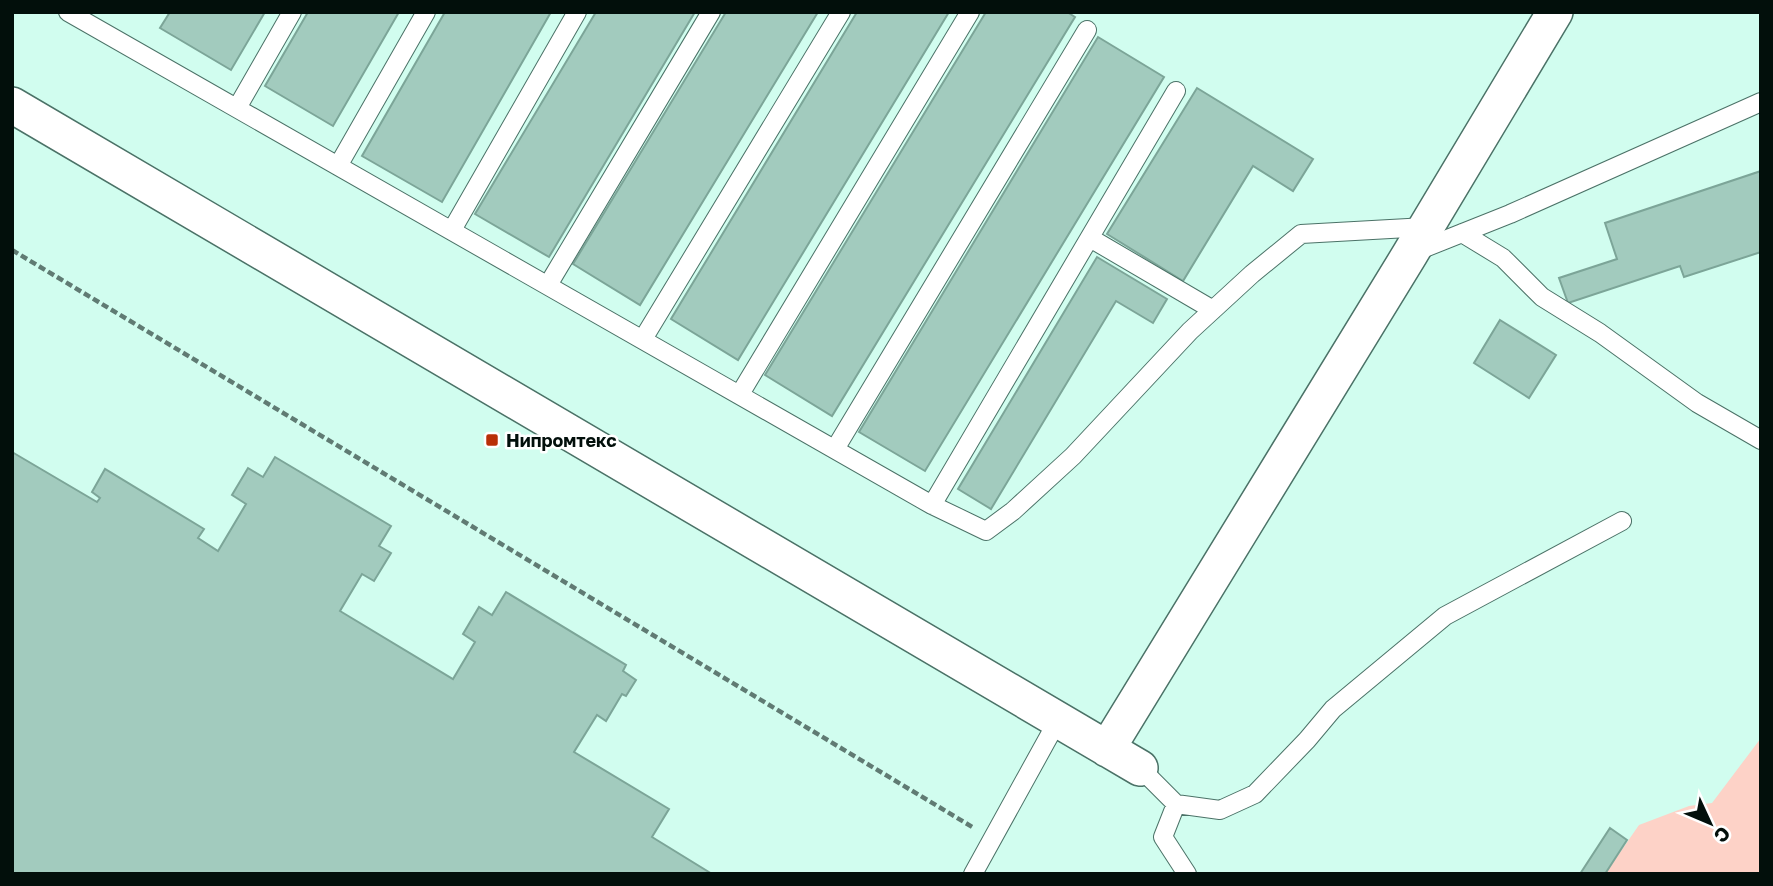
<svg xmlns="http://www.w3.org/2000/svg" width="1773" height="886" font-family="'Golos Text',sans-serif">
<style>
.green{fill:#fdd2c7}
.building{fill:#a2cbbe;stroke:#7ca598;stroke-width:2}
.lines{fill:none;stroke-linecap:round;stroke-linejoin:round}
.service-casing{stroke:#4b7267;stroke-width:20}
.minor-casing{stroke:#4b7267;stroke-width:38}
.path{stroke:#607b73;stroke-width:4.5;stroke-dasharray:7 3.5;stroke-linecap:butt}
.service{stroke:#fff;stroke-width:18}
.minor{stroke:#fff;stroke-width:35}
.poi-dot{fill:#b92f08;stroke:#fff;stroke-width:2.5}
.labels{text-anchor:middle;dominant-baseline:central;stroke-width:5;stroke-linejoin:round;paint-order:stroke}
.poi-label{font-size:18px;font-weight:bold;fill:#020f0b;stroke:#fff;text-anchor:start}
</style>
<rect width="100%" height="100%" fill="#d1fdef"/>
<path class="green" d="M1761,738V874H1605L1639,825L1689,806L1712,803Z"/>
<path class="building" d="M170,12H265L231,70L160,28Z
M308,12H399L333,126L265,86Z
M445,12H551L442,202L362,156Z
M596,12H695L549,257L475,214Z
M726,12H818L640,305L573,264Z
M857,12H949L738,360L671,319Z
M986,12H1067L1075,17L832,416L765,375Z
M1098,37L1164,77L925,471L859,432Z
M1197,88L1313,159L1293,191L1253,166L1183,281L1107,234Z
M1761,171V252L1684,277L1680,266L1568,303L1559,278L1617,259L1605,223Z
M1097,257L1167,299L1153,323L1116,301L991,509L958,489Z
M1500,320L1556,355L1529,398L1474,363Z
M12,452L97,502L100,498L92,492L105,469L204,529L198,538L218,551L246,504L232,495L248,468L263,477L275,457L391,526L379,546L391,553L374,581L362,574L340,611L453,679L475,642L463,634L479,607L492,615L506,592L626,665L623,671L636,680L626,696L622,694L606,721L597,715L574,752L669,809L652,837L712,874H12Z
M1610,828L1627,840L1605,874H1580Z"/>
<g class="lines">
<defs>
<path id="service" d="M68,12L932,505L986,531L1013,511L1073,456L1190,331L1252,274L1301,234L1426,227
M237,108L292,12
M338,166L426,12
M452,230L577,12
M1462,233L1503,258L1542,297L1600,333L1697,403L1761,440
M1090,238L1213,310
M1417,251L1510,214L1761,102
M548,285L711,12
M643,339L841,12
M740,394L970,12
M835,449L1087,30
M932,505L1176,91
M1140,768L1176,804L1220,810L1255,794L1307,740L1333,709L1445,616L1622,521
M1176,804L1163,837L1187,874
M973,874L1058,720"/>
<path id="minor" d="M12,105L1140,768
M1107,749L1410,254L1555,12"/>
</defs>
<use href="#service" class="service-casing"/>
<use href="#minor" class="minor-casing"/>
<path class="path" d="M12,250L974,828"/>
<use href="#service" class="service"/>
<use href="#minor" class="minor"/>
</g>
<rect class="poi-dot" x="485" y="433" width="14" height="14" rx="3.5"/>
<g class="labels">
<g class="poi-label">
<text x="506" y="440">Нипромтекс</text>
</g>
</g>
<rect width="1773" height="886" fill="none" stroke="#020f0b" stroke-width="28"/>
<g transform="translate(1710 823) rotate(134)" stroke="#ffffff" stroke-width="5" paint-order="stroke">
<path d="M0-5L12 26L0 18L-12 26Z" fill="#020f0b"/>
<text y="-10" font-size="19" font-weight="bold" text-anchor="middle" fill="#020f0b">С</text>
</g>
</svg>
